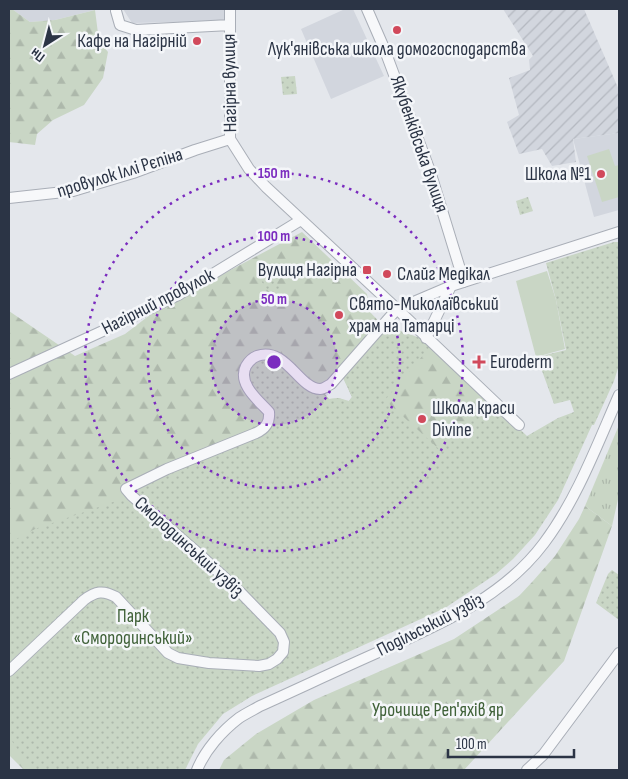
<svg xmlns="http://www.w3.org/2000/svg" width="628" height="779" font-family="'Sofia Sans Condensed',sans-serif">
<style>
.built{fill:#d2d6de}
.industrial{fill:url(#industrial-furrows)}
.grass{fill:url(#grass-tufts)}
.forest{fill:url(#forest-firs);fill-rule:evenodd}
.park{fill:url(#park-dots)}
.garden{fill:#c9d6c5}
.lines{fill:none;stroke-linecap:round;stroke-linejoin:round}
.minor-casing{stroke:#a9aeb7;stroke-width:12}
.minor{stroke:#f7f8fa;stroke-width:10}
.ring{fill:none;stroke:#7b2cbf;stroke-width:2.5;stroke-dasharray:2.5 5}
.poi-dot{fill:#d1495b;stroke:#f4f6f9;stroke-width:2}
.labels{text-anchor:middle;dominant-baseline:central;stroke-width:5;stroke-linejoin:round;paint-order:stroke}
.poi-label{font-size:19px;fill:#2b3445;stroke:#f4f6f9;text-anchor:start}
.street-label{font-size:19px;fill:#2b3445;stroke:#f4f6f9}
.park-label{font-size:19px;fill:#3f6138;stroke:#f4f6f9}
.centre{fill:#7b2cbf;stroke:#f4f6f9;stroke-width:2.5}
.ring-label{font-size:15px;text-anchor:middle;font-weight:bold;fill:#7b2cbf;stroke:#f4f6f9;stroke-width:5;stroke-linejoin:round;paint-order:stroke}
</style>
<defs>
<pattern id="industrial-furrows" width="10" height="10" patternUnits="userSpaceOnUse" patternTransform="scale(1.25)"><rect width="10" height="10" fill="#d2d6de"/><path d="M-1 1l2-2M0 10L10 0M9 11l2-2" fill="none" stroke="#b4b8c0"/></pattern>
<pattern id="grass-tufts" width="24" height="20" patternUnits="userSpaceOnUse" patternTransform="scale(1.25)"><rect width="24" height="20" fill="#c9d6c5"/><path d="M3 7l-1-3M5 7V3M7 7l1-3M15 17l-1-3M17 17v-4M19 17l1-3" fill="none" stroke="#adb8ab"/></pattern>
<pattern id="forest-firs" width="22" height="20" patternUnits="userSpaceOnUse" patternTransform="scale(1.25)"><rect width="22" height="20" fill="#c9d6c5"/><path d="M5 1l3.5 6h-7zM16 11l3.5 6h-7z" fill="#adb8ab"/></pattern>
<pattern id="park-dots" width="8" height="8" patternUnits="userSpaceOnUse" patternTransform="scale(1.25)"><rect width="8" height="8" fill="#c9d6c5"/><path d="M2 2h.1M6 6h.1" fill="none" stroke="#adb8ab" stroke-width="1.8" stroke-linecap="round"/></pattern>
</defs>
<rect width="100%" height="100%" fill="#e4e7ec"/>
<path class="built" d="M12,9H120L95,10L55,20L30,22Z
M123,9H224L225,21L132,23Z
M345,9H353L384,76L331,99L301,29Z
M619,133V210L594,217L573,139Z"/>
<path class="industrial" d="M503,9H584L619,90V133L573,139L576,162L552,166L542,149L519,154L507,122L519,115L509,78L530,70L529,60L533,56Z"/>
<path class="grass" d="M619,425V495L612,526L585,506Z"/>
<path class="forest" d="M9,9H12L30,22L55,20L95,10L99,41L108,52L103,78L84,105L53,120L37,134L35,145L9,142Z
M302,232L367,294L370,312L387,330L424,343L438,352L532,443L207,705L183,770H24L9,755V311L75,356L125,334L159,308ZM343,378L352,397L348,402L339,398L329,399L325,394Z
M585,506L612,526L564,661L464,770H219L224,760L256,734L314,700L454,639L519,596L533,581L555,556L579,519Z"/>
<path class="park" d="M295,76L297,94L283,95L281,77Z
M528,197L533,211L520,215L516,201Z
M614,242H619V365L614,381L594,425H592L558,500L535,535L513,559L496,574L445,608L252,696L223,714L198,744L185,770H32L9,737V543L35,529L119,500L135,489L262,435L271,421C263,407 238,375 257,363C261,360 266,359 271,361C285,366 293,380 305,387C313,392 323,392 329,399L339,398L349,401L352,397L343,377L381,334L390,327L420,338L430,347L385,400L440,450L490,401L527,436L558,418L574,412L570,400L554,404L537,357L566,350L556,300L546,263Z
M261,268L283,289L273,298L255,272Z
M612,570L619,575V620L596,603L608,574Z"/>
<path class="garden" d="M609,149L615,166L619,165V197L602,202L587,156Z
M547,271L556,300L565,349L536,357L516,281Z"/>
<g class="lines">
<defs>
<path id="minor" d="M230,9V139L249,169L266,187L397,309L519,425
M367,9L384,48L430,171L464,282
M116,11L120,25L136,30L230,25
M9,198L73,191L133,173L195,150L230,139
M426,338L451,286
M9,374L118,324L180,294L301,220
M9,671L84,600C96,591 103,590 116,597L168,653L178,658L209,663L259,666L269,664L277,659L283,652L284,642L280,633L241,593L198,553L132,496L126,489L167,469L256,433C265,429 270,423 269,412C259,401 237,384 246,366C249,361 252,358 257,356C286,346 299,389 320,389C324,389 327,386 331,384L397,309L451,286L619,232
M197,770C205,750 222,731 239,718C245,714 253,710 260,706C300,688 340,669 381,651C440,624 503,598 544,543C577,499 597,445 619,395
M527,770L543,755L619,653"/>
</defs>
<use href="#minor" class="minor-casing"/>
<use href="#minor" class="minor"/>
</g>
<circle cx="274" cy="362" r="63" fill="#7b2cbf" fill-opacity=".12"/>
<g class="ring">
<circle cx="274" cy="362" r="63"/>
<circle cx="274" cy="362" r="126"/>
<circle cx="274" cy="362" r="189"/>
</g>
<g class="poi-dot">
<circle cx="397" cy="30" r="5"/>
<circle cx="197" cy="41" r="5"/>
<circle cx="601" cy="174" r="5"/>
<rect x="362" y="265" width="10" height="10" rx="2.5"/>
<circle cx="387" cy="274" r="5"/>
<circle cx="339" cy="315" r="5"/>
<path d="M476.5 354.5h5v5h5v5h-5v5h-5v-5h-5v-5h5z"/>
<circle cx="422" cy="419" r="5"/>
</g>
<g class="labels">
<g class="poi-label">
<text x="187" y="41" text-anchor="end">Кафе на Нагірній</text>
<text x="397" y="49" text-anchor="middle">Лук'янівська школа домогосподарства</text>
<text x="591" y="174" text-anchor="end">Школа №1</text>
<text x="357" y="270" text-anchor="end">Вулиця Нагірна</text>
<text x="397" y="274">Слайг Медікал</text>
<text x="349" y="304">Свято-Миколаївський<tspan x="349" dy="22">храм на Татарці</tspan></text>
<text x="490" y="362">Euroderm</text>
<text x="432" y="408">Школа краси<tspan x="432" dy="22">Divine</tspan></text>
</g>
<g class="street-label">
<text transform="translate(230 83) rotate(-91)">Нагірна вулиця</text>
<text transform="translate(419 144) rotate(71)">Якубенківська вулиця</text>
<text transform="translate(120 173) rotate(-17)">провулок Іллі Рєпіна</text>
<text transform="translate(158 302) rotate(-27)">Нагірний провулок</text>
<text transform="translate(189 547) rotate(42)">Смородинський узвіз</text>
<text transform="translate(430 625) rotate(-27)">Подільський узвіз</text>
</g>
<g class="park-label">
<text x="133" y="616">Парк<tspan x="133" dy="22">«Смородинський»</tspan></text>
<text x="438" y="710">Урочище Реп'яхів яр</text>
</g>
</g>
<circle cx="274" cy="362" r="8" class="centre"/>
<g class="ring-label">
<text x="274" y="178">150 m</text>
<text x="274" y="241">100 m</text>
<text x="274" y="304">50 m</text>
</g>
<rect width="628" height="779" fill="none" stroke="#2b3445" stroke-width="20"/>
<g transform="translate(45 45) rotate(216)" stroke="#f4f6f9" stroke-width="4" paint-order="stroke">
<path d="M0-4L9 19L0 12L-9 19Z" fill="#2b3445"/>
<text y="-8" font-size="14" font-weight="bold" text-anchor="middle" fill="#2b3445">Пн</text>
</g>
<path d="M448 749v8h126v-8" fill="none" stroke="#2b3445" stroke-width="2.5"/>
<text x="456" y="749" font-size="15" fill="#2b3445" stroke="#f4f6f9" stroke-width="4" paint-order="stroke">100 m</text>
</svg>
